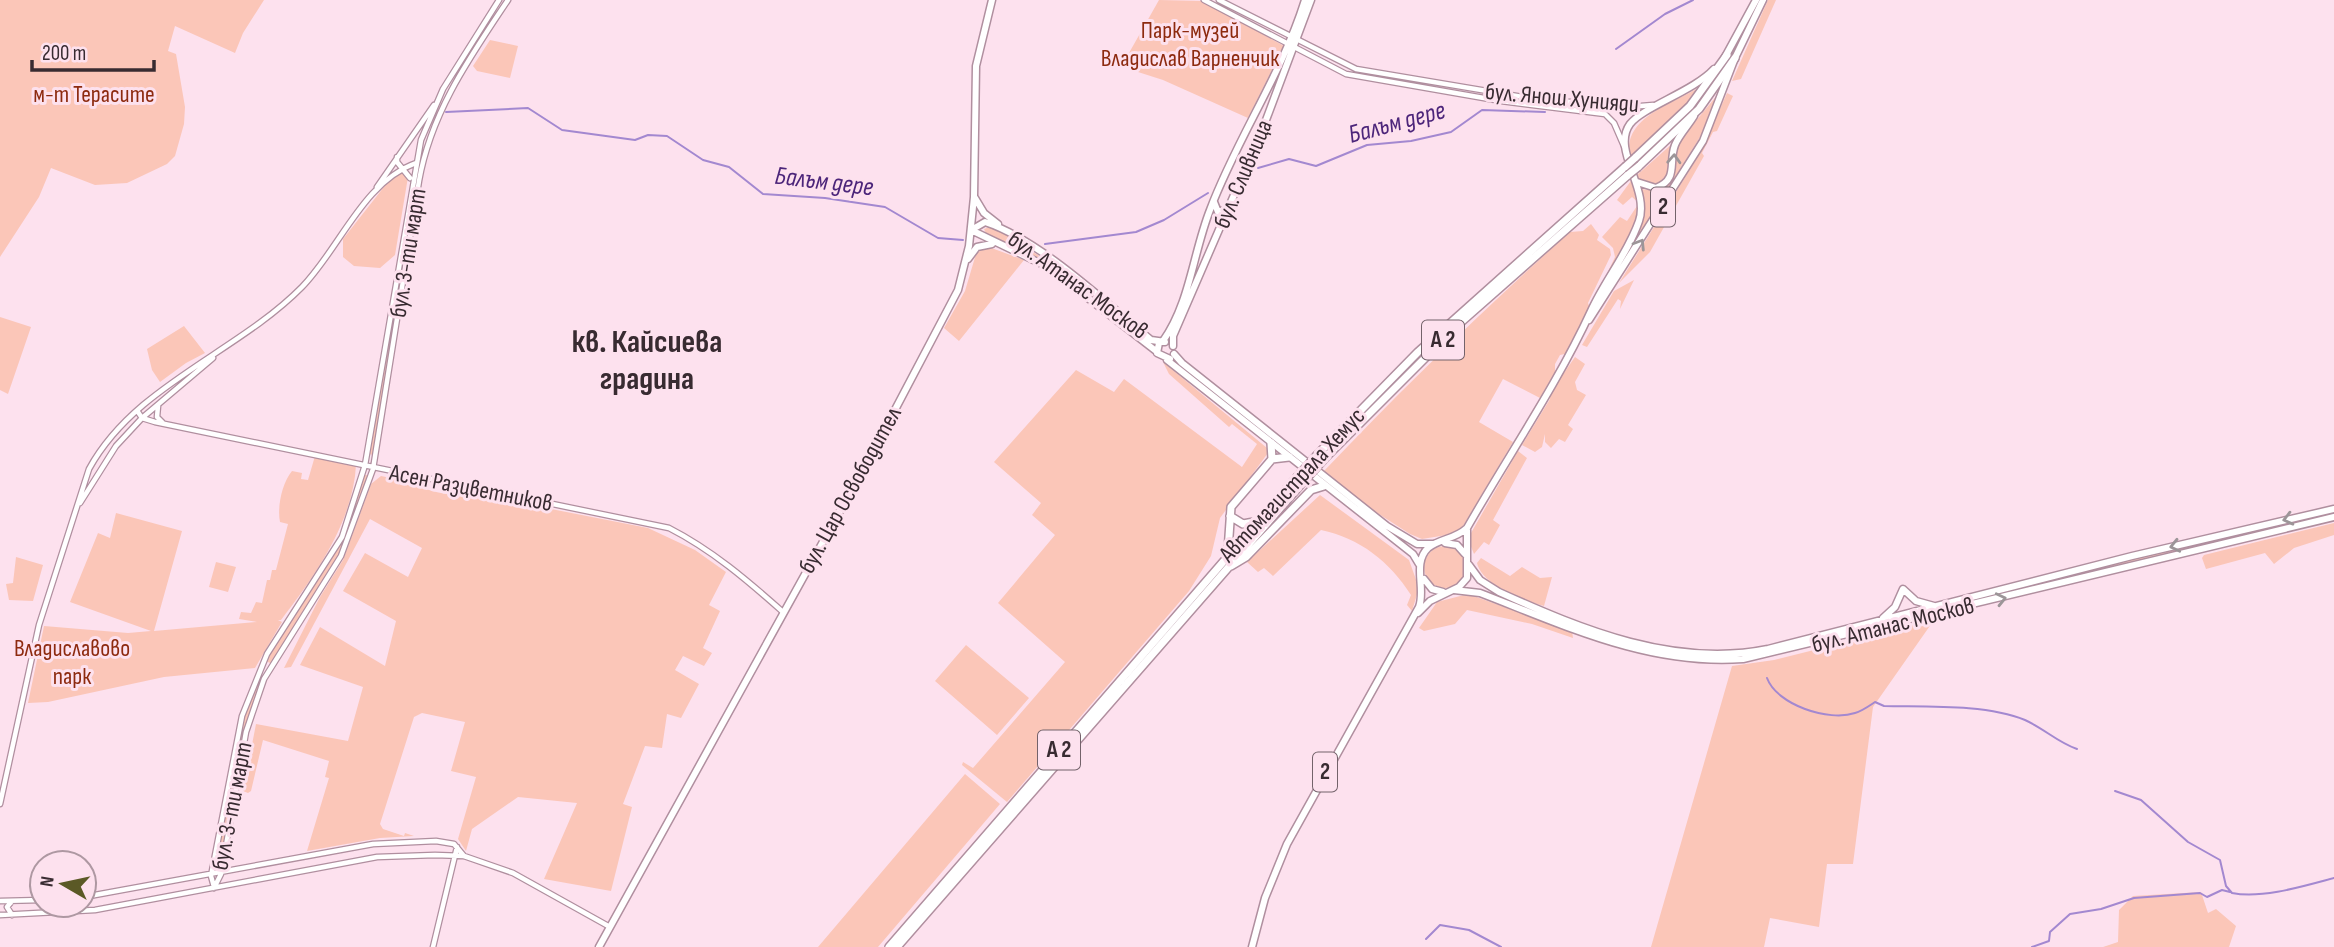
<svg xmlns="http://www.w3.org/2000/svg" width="2334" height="947" font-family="'Sofia Sans Condensed',sans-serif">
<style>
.green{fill:#fbc6b8}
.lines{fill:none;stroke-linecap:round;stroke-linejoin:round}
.stream{stroke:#a388d0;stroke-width:2}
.minor-casing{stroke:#b08f9f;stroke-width:7}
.major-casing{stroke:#b08f9f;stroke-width:9}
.highway-casing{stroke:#b08f9f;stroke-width:10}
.minor{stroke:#fff;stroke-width:4.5}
.major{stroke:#fff;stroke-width:6}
.highway{stroke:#fff;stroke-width:7}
.highway-bridge-casing{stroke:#b08f9f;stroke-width:10;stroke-linecap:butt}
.highway-bridge{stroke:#fff;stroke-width:7}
.oneway{stroke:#9c9598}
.labels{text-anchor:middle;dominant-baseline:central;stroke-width:6;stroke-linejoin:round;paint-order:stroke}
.shield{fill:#fde1ee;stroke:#73626a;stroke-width:2}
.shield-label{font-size:23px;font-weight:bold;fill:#382b31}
.park-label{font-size:24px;fill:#8d2a0f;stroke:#fde1ee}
.street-label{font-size:24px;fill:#382b31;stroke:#fde1ee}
.water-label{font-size:26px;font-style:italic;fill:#4c257a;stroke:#fde1ee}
.district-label{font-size:32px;font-weight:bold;fill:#382b31;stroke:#fde1ee}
</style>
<rect width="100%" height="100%" fill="#fde1ee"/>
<path class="green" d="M0,0H264L243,33L235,53L175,26L168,51L176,54L185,107L184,124L175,156L167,164L127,183L95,185L51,168L39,197L0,257Z
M1159,0L1203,1L1284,46L1248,118L1163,80L1138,72L1125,60Z
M1768,0H1776L1741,79L1732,81Z
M490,40L518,46L510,78L477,71L473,66Z
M1706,83L1679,114L1630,156C1622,115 1678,103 1706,83Z
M1724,87L1700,137L1607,288C1623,257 1648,225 1640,189C1686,195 1669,164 1679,141Z
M1727,93L1733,96L1717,131L1713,132L1702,153L1704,156L1650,252L1619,283L1701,152Z
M1673,143L1671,171L1658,184L1639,182L1637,175Z
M423,158L375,455L367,454L415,164Z
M400,171L408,177L395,255L380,268L354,266L343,257V239L391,178Z
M1633,178L1640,197L1637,221L1593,303L1615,257L1613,248L1602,237L1620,217L1627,221L1639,203L1632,197L1623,205L1617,200Z
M1591,224L1599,235L1597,240L1610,249L1611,255L1588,303L1590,308L1565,354L1560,355L1555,364V372L1540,398L1503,379L1479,422L1513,442L1459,533L1422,539L1410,534L1371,509L1324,471C1403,388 1484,309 1570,232L1583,231Z
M992,226L1063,271L1127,323L1046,262L987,236L984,229Z
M986,246L1024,260L959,341L944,328L965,291L976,254Z
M1634,280L1620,309L1621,301L1618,299L1587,347L1582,345L1614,291Z
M0,317L31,327L8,394L0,390Z
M184,326L205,353L186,363L160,382L152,370L147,349Z
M1575,357L1585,364L1575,382L1577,390L1586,395L1568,425L1573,429L1565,442L1559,439L1551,448L1545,442V434L1542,447L1535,452L1522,445L1550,399V393Z
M1163,362L1267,448L1268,453L1220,518L1211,556L1189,591L1007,802L962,765L963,762L973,768L1065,662L998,603L1055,535L1032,515L1041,503L994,462L1076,370L1114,392L1124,379L1242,467L1257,444L1232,424L1229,427L1169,374Z
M1518,451L1527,458L1493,520L1500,525L1489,545L1484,542L1474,554L1470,544L1471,533Z
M315,456L356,465C353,522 315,576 281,620H278L282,622L255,668L164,677L48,702L28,703L44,626L128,633L151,631L70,602L98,533L110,538L116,513L182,531L154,631L257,622L239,619L241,612L251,613L256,602L262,603L267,580H270L272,570H276L288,524L280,522C277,507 282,483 292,471L302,473L301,479L308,480Z
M362,474L370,476L340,556L272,664L264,660L341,537Z
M381,476C405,480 422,490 446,494L449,489L648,528L695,550L726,572L709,605L720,611L703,648L712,653L704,666L683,656L675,670L699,684L681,718L667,714L662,748L645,746L623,804L632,807L611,891L544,879L577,803L518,797L472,829L466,851L458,839L476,777L451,771L465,722L422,713L414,717L380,824L383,829L404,836L405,833L414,836L380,838L307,851L329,778L325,777L329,761L263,740L251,791L248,793L243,791L256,724L348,741L363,687L300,665L320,627L385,666L396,621L343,591L365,553L408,577L422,548L370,519L291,667L284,668L320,597L343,560L371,484Z
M1320,495L1409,560L1419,588L1412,611L1407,605L1411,595C1390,562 1360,538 1321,530L1273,576L1264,568L1258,572L1247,562Z
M2334,509V517L2020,589L2132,556Z
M2334,523V535L2294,548L2274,564L2265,553L2206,569L2202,558L2204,555Z
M1424 567a21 21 0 1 1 42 0a21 21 0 1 1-42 0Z
M16,557L43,565L33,601L9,600L6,584L13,583Z
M1481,558L1510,576L1522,567L1540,578L1552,577L1544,606C1524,601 1482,585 1477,563Z
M216,562L236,567L228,592L209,587Z
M1468,594L1572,631L1573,638L1532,624L1467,610L1455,624L1424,631L1419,628L1437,602Z
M1934,620L1873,707L1853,864H1827L1819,927L1770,918L1764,947H1651L1732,666L1774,660Z
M966,645L1029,698L997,735L935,681Z
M258,676L264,679L250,718L221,874L211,876L242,716Z
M965,774L1000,804L878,947H818Z
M2201,892L2208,913L2216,909L2236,926L2229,947H2103L2118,942L2119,910L2133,896Z"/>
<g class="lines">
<path class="stream" d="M1616,49L1665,14L1693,0
M446,112L528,108L562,130L635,140L648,135L667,136L703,160L729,167L763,194L825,198L885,207L938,238L963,240
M1258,168L1289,159L1316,166L1367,145L1411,141L1451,132L1482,110L1545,112
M1045,244L1136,232L1164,220L1208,193
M1767,678C1777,705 1829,722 1855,713C1862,711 1869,706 1875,702L1884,706C1926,707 1986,704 2025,720C2045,729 2057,742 2077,749
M2115,791L2141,800L2188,842L2220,860L2226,886L2232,893C2262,899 2304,886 2334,878
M1426,939L1440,925L1469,930L1501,947
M2032,947L2049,941L2050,932L2070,914L2101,909L2134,898L2200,893L2207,897L2222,890L2230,892"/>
<defs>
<path id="minor" d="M1204,0L1346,74L1501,101L1605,114L1614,123L1624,146
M1219,0L1356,69L1535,99L1629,107L1653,105
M397,157V162L410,178
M377,187L434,105
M158,406L157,417L163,423
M138,412L142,418L155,422L669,528C712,550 747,580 783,612
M80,503L116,446L142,418L213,358
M0,804L39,625L89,469C135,385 237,353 302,287C340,248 363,182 416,163
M214,887L211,876L242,716L267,654L342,537L365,465L421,140L443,89L499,0
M214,888L221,874L246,732L264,679L341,556L373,469L419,181C431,112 470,57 508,0
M84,897L373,844L436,841L454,844L464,856
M0,901L42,900
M0,915L95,910L377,857L435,855L464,856L513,873L610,927
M12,915L7,907L12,901
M433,947L457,847"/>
<path id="major" d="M1724,59L1756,0
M1637,182L1656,188C1679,179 1668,163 1675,145C1679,135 1688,126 1694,116
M975,198L984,213L998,224
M1214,202L1218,212L1229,209
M973,229L985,222C1040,240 1106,303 1151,340L1165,342
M971,230L1048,267L1156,351
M968,259L977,247L992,244
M1589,320L1703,141L1735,58L1763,0
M1163,341C1190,303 1193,253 1210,210C1237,138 1282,74 1305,0
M1159,343L1157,353L1170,359
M1173,346V336L1263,128L1311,0
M1174,354L1182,363L1387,526L1417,544H1433
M1167,360L1413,554L1419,564
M1445,543L1457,545L1465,554
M1469,565L1480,580L1499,592C1583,630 1675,668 1768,649L2132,556L2334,509
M1424,579L1432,589L1443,592
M1454,590L1480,593C1566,626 1649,666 1743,659L2334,517
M1418,613L1430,601L1459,587L1467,578V530
M1883,618L1895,607L1903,589L1916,601L1934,606
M599,947L877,444L958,290L969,246L974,197L976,66L992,0
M1252,947L1265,898L1287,844L1419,607C1426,589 1412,563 1428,548C1440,538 1454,540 1467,528C1508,456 1557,385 1591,311C1605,280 1628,253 1639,221C1650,189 1611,150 1630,124C1643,107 1694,91 1714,69"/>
<path id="highway" d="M1635,158L1690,106L1727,55
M1638,167L1699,109L1735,58
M1271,443L1272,459
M1317,455L1418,352L1625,167
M1325,458L1461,322L1628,175
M1230,516L1243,524L1254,522
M1228,551L1231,507L1272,459L1289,457
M1231,566L1246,557L1311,490L1324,486
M889,947L1296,478
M897,947L1302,483"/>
</defs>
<use href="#minor" class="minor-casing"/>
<use href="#major" class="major-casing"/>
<use href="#highway" class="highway-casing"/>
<use href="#minor" class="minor"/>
<use href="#major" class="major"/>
<use href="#highway" class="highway"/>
<defs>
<path id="highway-bridge" d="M1625,167L1635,158
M1628,175L1638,167
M1296,478L1317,455
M1302,483L1325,458"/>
</defs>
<use href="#highway-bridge" class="highway-bridge-casing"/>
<use href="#highway-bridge" class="highway-bridge"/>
</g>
<defs><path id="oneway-chevron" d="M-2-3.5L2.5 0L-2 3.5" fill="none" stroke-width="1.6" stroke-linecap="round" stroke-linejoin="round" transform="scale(1.75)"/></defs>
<g class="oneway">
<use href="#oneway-chevron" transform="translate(1674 159) rotate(-87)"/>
<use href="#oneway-chevron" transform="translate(1640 244) rotate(-58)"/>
<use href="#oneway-chevron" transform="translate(2288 519) rotate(166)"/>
<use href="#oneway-chevron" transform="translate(2175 546) rotate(167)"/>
<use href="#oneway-chevron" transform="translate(2001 599) rotate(-13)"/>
</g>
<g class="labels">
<g class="shield">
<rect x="1651" y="187.5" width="24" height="39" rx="5"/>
<rect x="1422" y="320.5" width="42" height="39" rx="5"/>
<rect x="1038" y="730.5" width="42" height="39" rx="5"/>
<rect x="1313" y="752.5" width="24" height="39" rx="5"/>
</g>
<g class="shield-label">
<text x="1663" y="207">2</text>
<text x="1443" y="340">A 2</text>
<text x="1059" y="750">A 2</text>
<text x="1325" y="772">2</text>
</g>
<g class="park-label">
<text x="1190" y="30">Парк-музей<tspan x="1190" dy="28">Владислав Варненчик</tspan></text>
<text x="94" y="94">м-т Терасите</text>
<text x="72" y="648">Владиславово<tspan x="72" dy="28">парк</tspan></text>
</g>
<g class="street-label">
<text transform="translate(1562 98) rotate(5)">бул. Янош Хунияди</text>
<text transform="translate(1243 174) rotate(-67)">бул. Сливница</text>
<text transform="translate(408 253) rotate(-81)">бул. 3-ти март</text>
<text transform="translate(1078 285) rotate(36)">бул. Атанас Москов</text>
<text transform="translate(1292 485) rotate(-47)">Автомагистрала Хемус</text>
<text transform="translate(471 488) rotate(11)">Асен Разцветников</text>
<text transform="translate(850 490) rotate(-61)">бул. Цар Освободител</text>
<text transform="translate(1893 625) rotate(-14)">бул. Атанас Москов</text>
<text transform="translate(232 806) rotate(-79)">бул. 3-ти март</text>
</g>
<g class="water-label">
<text transform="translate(1397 123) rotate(-15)">Балъм дере</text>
<text transform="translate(824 182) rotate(7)">Балъм дере</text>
</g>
<g class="district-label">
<text x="647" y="342">кв. Кайсиева<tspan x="647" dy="37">градина</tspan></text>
</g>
</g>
<g transform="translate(63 884) rotate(279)"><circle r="33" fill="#fde1ee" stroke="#ae98a2" stroke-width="2"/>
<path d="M0-5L12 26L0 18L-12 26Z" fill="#5b5926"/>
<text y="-10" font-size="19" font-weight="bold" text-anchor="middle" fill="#382b31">N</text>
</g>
<path d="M32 60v10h122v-10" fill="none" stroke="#382b31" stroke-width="3.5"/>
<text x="42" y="60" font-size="21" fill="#382b31" stroke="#fde1ee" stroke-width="5" paint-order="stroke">200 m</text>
</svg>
